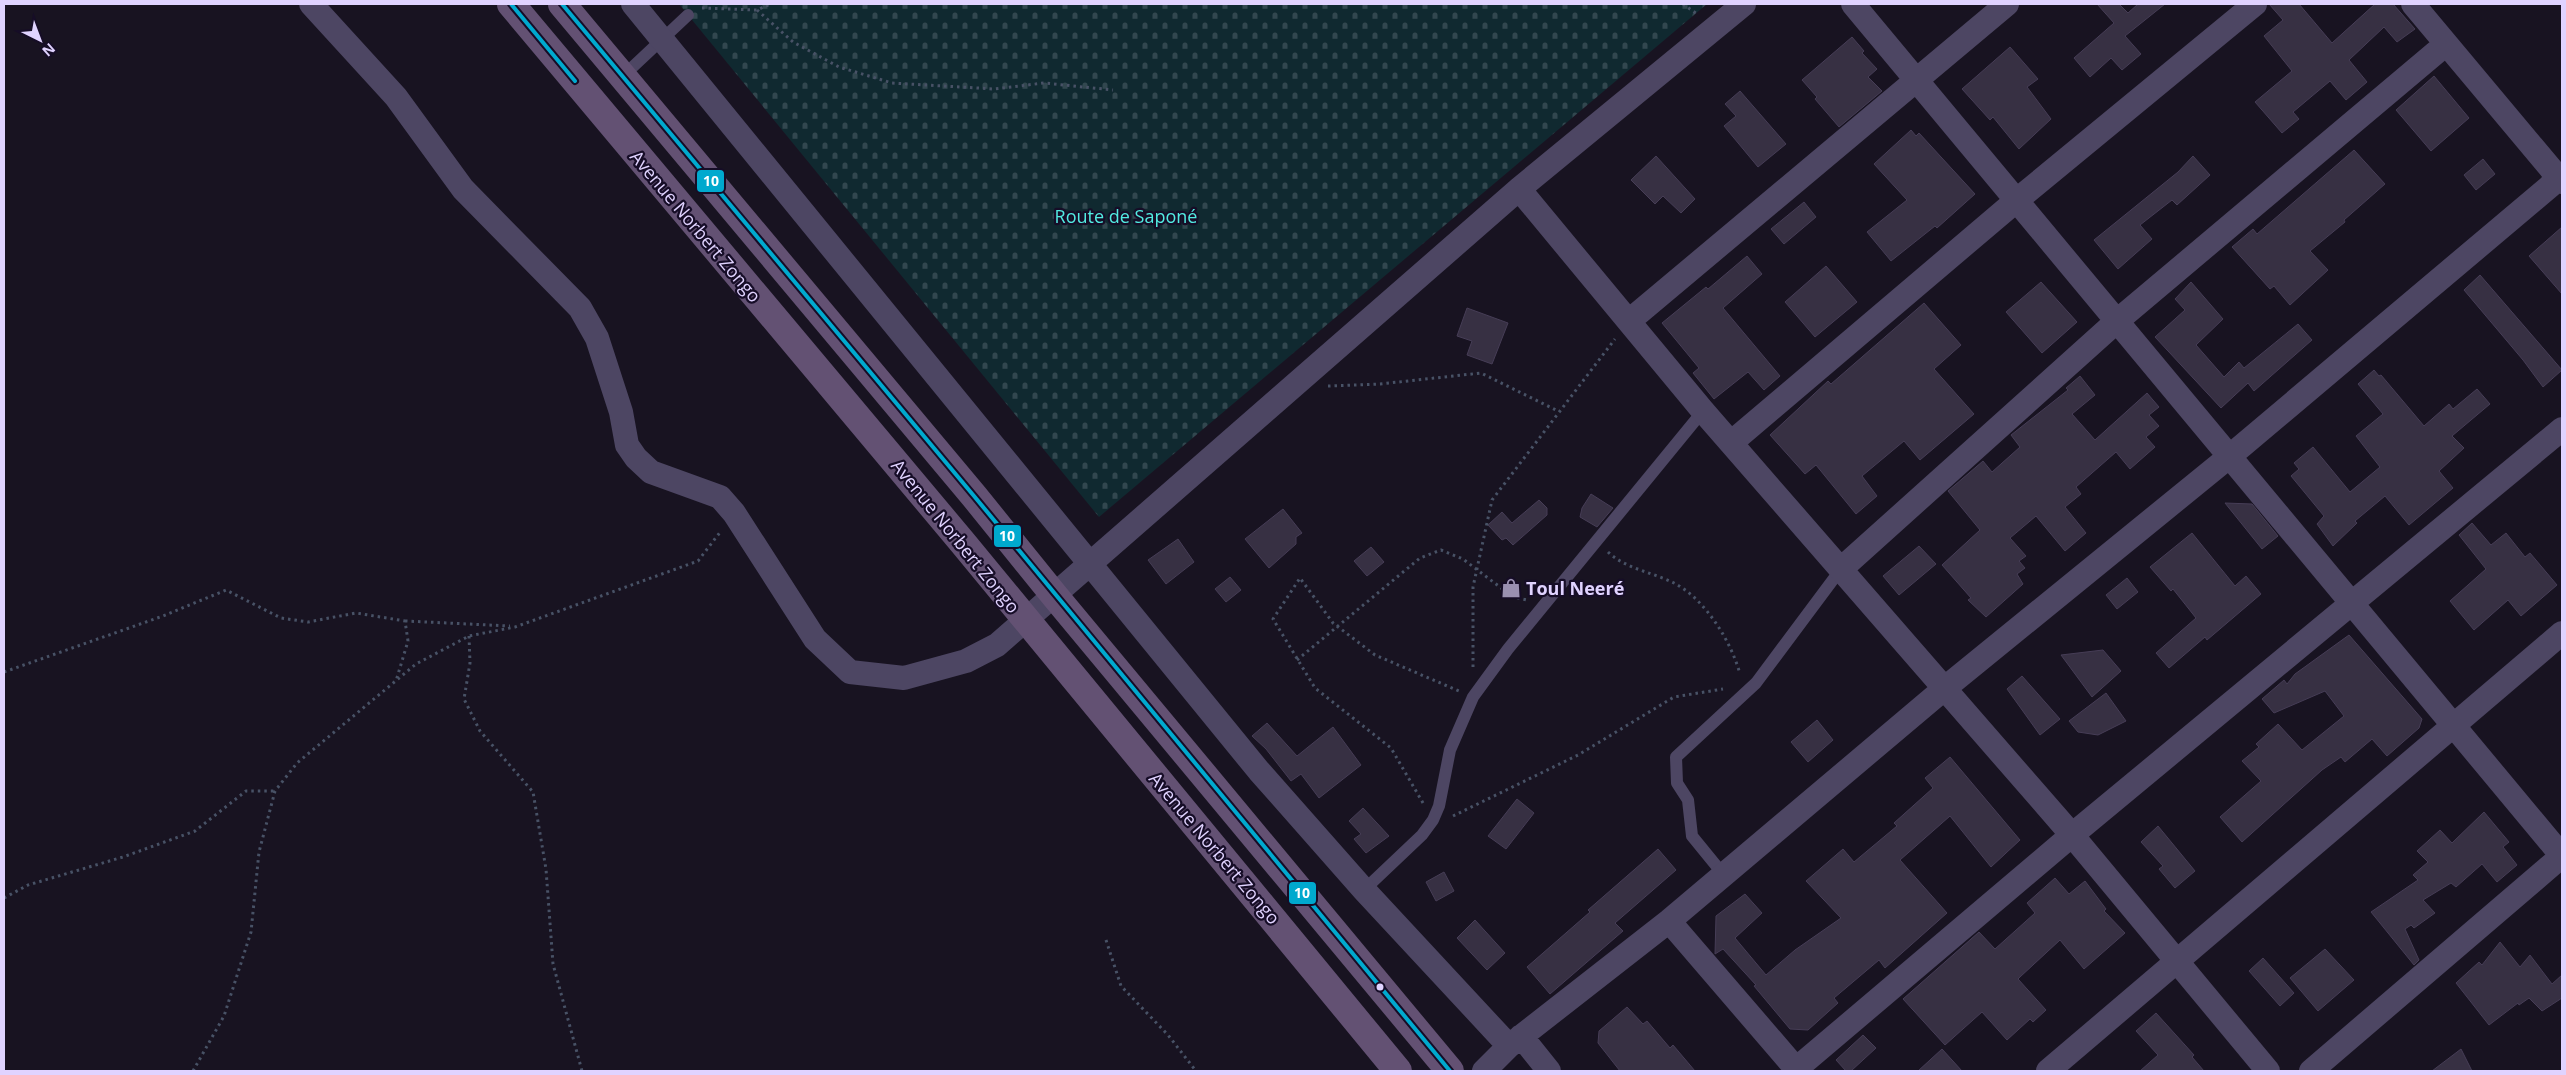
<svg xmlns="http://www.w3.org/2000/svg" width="2566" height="1075" font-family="'Open Sans',sans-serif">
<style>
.cemetery{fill:url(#cemetery-stones)}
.building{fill:#373043;stroke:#463d56}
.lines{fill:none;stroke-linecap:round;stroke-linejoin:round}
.path{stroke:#485266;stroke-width:3;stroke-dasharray:2.5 4;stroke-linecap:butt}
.lane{stroke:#4d4663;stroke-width:12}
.street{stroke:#4d4663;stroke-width:24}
.primary{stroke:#635173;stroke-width:28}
.bus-1-casing{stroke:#160d27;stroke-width:8}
.bus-1{stroke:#00a9ce;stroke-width:4}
.bus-dot{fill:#e0d3ff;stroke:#160d27;stroke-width:2}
.labels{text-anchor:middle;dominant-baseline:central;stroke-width:4.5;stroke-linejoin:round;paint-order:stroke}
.park-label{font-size:18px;fill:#52ece2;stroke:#160d27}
.street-label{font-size:18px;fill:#e0d3ff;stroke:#160d27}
.poi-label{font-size:18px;font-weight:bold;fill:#e0d3ff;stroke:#160d27;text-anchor:start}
.line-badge{stroke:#160d27;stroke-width:2}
.badge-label{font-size:14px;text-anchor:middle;font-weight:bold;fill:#fff}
</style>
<defs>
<pattern id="cemetery-stones" width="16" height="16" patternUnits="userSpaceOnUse" patternTransform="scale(1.25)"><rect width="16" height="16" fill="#102930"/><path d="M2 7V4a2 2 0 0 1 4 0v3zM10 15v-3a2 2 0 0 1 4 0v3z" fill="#32474f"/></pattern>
</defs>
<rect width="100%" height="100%" fill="#181321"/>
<path class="cemetery" d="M679,4H1707L1099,517Z"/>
<path class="building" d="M2097,4H2119L2128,13L2138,4H2165L2125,36L2141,54L2122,70L2111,58L2090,77L2074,58L2114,23Z
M2269,4H2299L2332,43L2375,4H2393L2415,29L2397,42L2384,27L2349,60L2367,82L2346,100L2330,81L2293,112L2299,119L2282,133L2255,102L2292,71L2264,36L2283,20Z
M1852,37L1864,51L1862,53L1877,69L1868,77L1882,91L1839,127L1815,99L1817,97L1802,80Z
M2010,47L2038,79L2027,87L2051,119L2019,149L1993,117L1990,120L1962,89Z
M2434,76L2469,118L2431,151L2396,110Z
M1740,91L1786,144L1758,167L1724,126L1736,116L1725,104Z
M1911,130L1916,136L1919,133L1975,194L1937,228L1935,226L1891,261L1867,232L1907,200L1874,164Z
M2354,150L2385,184L2344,220L2345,222L2310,251L2328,270L2290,305L2274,286L2270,289L2232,247L2253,229L2257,234Z
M1656,156L1695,199L1681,213L1663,196L1655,204L1631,180Z
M2193,156L2210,175L2177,205L2172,200L2140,225L2152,239L2118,269L2094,240L2178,172Z
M2483,159L2495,174L2476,190L2464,175Z
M1804,202L1816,217L1784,244L1771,229Z
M2562,227V294L2529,256Z
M1747,256L1762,274L1723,308L1780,376L1764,390L1748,372L1714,399L1693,373L1699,368L1662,323L1706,287L1708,289Z
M1826,266L1857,302L1815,337L1785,302Z
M2480,275L2562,370L2543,387L2523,360L2464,290Z
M2041,282L2077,322L2042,353L2006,312Z
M2191,282L2223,319L2196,345L2224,377L2239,362L2244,368L2298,324L2312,340L2254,391L2248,383L2221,408L2155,337L2185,310L2175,299Z
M1924,303L1961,345L1934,369L1974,414L1920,460L1904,441L1862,476L1877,496L1856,514L1816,465L1805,474L1770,435L1828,381L1831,384Z
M1467,308L1508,323L1492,364L1467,355L1472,341L1457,336Z
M2374,370L2379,376L2381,375L2424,426L2449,404L2453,409L2477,389L2490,404L2452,436L2464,448L2439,471L2453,488L2409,525L2385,496L2355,521L2357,523L2333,546L2317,524L2324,516L2291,476L2299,469L2294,463L2313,447L2350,492L2380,467L2356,436L2383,414L2358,384Z
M2080,376L2095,395L2072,414L2095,440L2147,393L2159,407L2149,415L2159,426L2146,437L2155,447L2130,469L2116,452L2076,487L2081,494L2065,507L2086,533L2065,551L2036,516L2010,538L2026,556L2019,561L2025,568L2017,574L2023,584L1986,617L1968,600L1971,598L1942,565L1980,530L1948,491L1983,461L1992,472L2020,447L2011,435L2068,390L2066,388Z
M1591,494L1613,508L1597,527L1580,517L1582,508Z
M1539,500L1547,508V515L1513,545L1506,538L1502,540L1488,525L1502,512L1512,523Z
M2225,503L2252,504L2278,536L2262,549Z
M1283,509L1302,533L1296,537V544L1269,568L1245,539Z
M2472,523L2491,545L2506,533L2525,557L2530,553L2557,585L2521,616L2508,600L2474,630L2450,601L2486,569L2459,535Z
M2192,533L2235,586L2246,576L2261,594L2207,640L2205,637L2169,668L2156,653L2196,618L2173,589L2171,591L2150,567Z
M1178,539L1194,562L1166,584L1148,560Z
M1919,546L1936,564L1899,595L1883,576Z
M1371,547L1384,562L1367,576L1354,561Z
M1230,577L1241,590L1226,602L1215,589Z
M2127,578L2138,592L2117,609L2106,595Z
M2349,635L2422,719L2419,728L2387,756L2372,739L2345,762L2341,757L2322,770L2242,842L2220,817L2261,781L2242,761L2259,747L2256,744L2278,724L2302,750L2344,716L2325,691L2274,713L2262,699L2284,680L2287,684L2295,674Z
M2103,650L2121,671L2092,697L2061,655Z
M2022,676L2060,719L2040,735L2007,689Z
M2106,693L2126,721L2098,735L2078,732L2069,721Z
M1817,720L1833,740L1808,762L1791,742Z
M1267,723L1297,756L1333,727L1361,765L1319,798L1301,774L1291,781L1266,749L1252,736Z
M1950,757L2020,840L1991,867L1950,816L1900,860L1947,913L1885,968L1879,960L1834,998L1838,1003L1808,1030L1790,1029L1754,986L1756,985L1723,949L1715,954L1716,916L1745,894L1762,913L1735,938L1766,975L1795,950L1841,918L1806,881L1843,849L1854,862L1897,826L1894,823L1933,788L1925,778Z
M1517,799L1534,813L1506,849L1488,836Z
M1363,808L1389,836L1366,853L1354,839L1361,834L1349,821Z
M2484,812L2509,842L2503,847L2517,865L2497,882L2482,864L2456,887L2451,883L2423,900L2435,913L2414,928L2411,925L2405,929L2419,960L2414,965L2371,912L2418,880L2413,875L2428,862L2417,851L2440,830L2452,843Z
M2158,826L2195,871L2175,888L2159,869L2163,866L2141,842Z
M1658,849L1676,870L1615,923L1623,931L1550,994L1527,967L1590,912L1588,910Z
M1444,872L1454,891L1436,901L1426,882Z
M2055,878L2069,894L2085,881L2106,909L2104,911L2125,933L2084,969L2060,940L2020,977L2018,979L2046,1010L2033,1022L2030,1019L2007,1040L1982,1012L1945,1045L1903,999L1979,932L1995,949L2035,913L2027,903Z
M1475,920L1505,953L1487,970L1457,938Z
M2500,942L2520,967L2530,955L2552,984L2562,975V998L2542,1011L2529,998L2519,1005L2518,1003L2489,1025L2456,983L2479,962L2482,965Z
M2325,949L2354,980L2318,1011L2290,978Z
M2263,958L2294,993L2280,1006L2249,971Z
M1627,1007L1643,1024L1647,1021L1670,1048L1673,1045L1695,1071H1620L1598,1043L1599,1031Z
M2156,1013L2194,1055L2192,1057L2204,1071H2140L2158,1055L2136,1031Z
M1863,1035L1876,1048L1851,1071H1846L1836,1060Z
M1942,1049L1962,1071H1918Z
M2461,1049L2472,1071H2432Z"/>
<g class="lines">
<path class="path" d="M1683,4L1697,14
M702,8L757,10L770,4
M757,10L793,42L839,67L892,83L994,89L1044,83L1113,90
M1328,386L1380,384L1481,373L1558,411
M1608,552C1626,569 1652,572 1674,583C1705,599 1731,641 1740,674
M405,621L510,626
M469,636L470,663L464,699L480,731L533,792L546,869L553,964L582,1071
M1297,660L1420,558L1441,550L1463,559L1513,597L1527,600
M1473,667V587L1492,500L1615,339
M4,672L163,616L226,590L281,618L308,622L356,613L405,621L408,641L396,681
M1423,803L1391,748L1315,688L1273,619L1300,578L1333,623L1375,655L1459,691
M1453,816L1578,755L1674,697L1723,689
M4,898L28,885L123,857L195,831L246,791H275
M1106,940L1121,986L1168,1035L1196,1071
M193,1071L224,1016L251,932L259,852L275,791L297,763L416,664L469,636L515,627L698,561L721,531"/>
<path class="lane" d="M622,77L688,15
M1723,874L1692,836L1688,800L1677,783L1676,757L1756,683L1841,569
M1364,890L1422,835L1433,820L1439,806L1450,750L1473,697L1508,649L1703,411"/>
<path class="street" d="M311,4L396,97L463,189L580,308L597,338L621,412L627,445L636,458L651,472L720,497L734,513L815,639L850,672L904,678L966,661L997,645L1519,189L1744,4
M633,4L1259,771L1364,890L1509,1046
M1853,4L2562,856
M2413,4L2562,182
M1519,189L1703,411L2072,835L2268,1071
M1629,321L2007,4
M1732,442L2017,200L2255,4
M1841,569L2117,321L2446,44
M1669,921L1798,1071
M1521,1036L1549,1071
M1796,1069L2072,835L2562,429
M1484,1071L1509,1046L1669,921L1945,688L2230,456L2562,176
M2048,1071L2562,633
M2311,1071L2562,856"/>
<path class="primary" d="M511,4L963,543L1398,1071
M562,4L974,496L1054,595L1450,1071"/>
<defs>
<path id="bus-1" d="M511,4L575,81
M562,4L974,496L1450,1071"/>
</defs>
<use href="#bus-1" class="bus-1-casing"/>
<use href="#bus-1" class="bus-1"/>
</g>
<defs>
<symbol id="shop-bare" viewBox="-9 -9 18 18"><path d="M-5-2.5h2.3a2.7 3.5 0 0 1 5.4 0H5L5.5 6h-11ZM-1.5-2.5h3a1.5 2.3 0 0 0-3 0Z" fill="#9a90b1" stroke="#160d27" stroke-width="2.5" paint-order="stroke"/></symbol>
</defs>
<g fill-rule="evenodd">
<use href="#shop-bare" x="1497" y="574" width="28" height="28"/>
</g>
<circle class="bus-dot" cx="1380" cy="987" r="4.5"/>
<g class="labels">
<g class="park-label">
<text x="1126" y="216">Route de Saponé</text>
</g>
<g class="street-label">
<text transform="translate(696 226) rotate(50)">Avenue Norbert Zongo</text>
<text transform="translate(956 536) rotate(51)">Avenue Norbert Zongo</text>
<text transform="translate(1215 848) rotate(50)">Avenue Norbert Zongo</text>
</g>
<g class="poi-label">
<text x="1526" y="588">Toul Neeré</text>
</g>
</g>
<g class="line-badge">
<rect x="696" y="169" width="29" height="24" rx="5" fill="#00a9ce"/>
<rect x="993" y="524" width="29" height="24" rx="5" fill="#00a9ce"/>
<rect x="1288" y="881" width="29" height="24" rx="5" fill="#00a9ce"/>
</g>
<g class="badge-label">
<text x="711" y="186">10</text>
<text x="1007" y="541">10</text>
<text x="1302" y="898">10</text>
</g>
<rect width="2566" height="1075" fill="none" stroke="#e0d3ff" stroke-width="10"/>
<g transform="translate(40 40) rotate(138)" stroke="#160d27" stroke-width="4" paint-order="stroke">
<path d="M0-4L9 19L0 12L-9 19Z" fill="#e0d3ff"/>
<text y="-8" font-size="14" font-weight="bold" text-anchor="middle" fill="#e0d3ff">N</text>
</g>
</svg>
